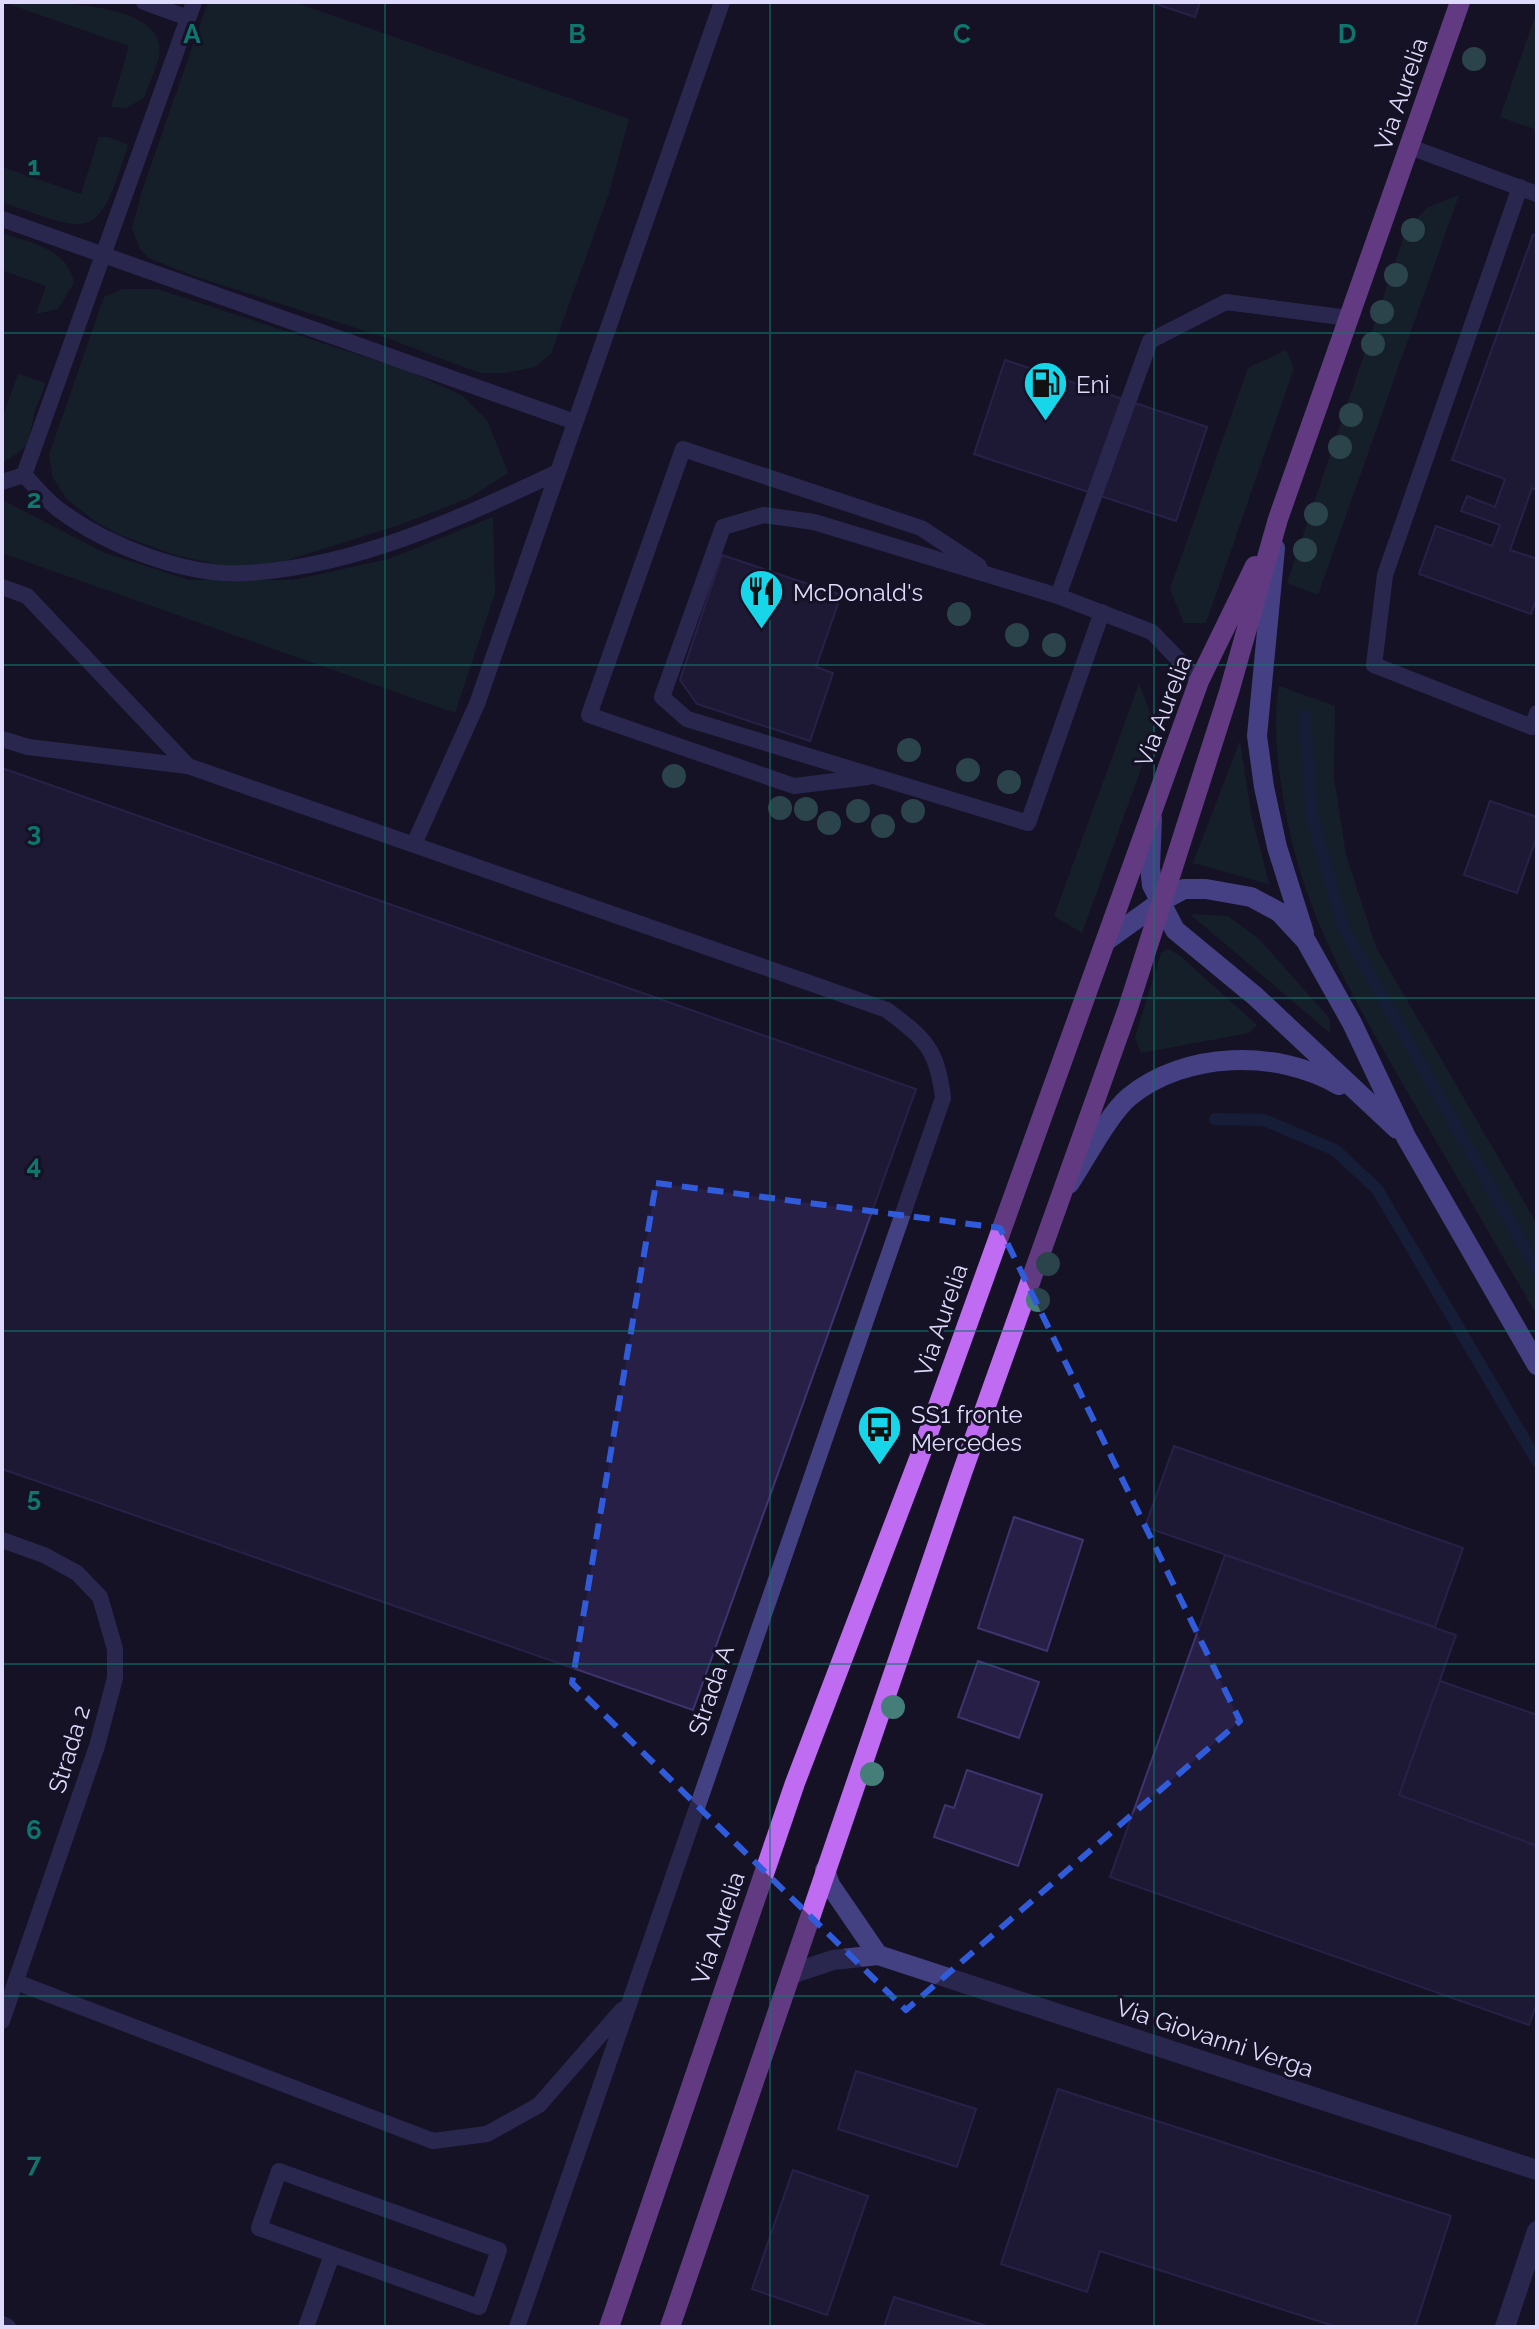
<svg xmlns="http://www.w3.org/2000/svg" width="1539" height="2329" font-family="Raleway,sans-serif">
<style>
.green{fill:#152f2e}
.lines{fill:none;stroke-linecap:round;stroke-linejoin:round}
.stream{stroke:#152b4c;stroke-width:12}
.building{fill:#271f45;stroke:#3f346f;stroke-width:2}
.lane{stroke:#434181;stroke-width:16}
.street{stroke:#434181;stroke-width:20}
.secondary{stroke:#7c79f3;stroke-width:20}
.primary{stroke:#bf6bf2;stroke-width:20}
.tree{fill:#457e78}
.marked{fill:none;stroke:#305cdc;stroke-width:6;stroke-dasharray:16 10;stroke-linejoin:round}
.grid{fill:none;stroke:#0f766e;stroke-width:2;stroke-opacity:0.55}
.labels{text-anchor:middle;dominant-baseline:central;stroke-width:6;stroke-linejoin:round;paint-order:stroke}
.street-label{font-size:24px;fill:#dedafc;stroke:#151226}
.poi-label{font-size:24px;fill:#dedafc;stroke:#151226;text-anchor:start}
.grid-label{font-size:26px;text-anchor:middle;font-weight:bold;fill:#0f766e;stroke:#151226;stroke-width:6;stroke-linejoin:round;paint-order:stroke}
</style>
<rect width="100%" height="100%" fill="#151226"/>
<path class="green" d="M3,2C44,2 170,0 159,56C156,70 148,85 144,98L126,108L111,107L129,46Z
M208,2H294L629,119L609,193L551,354L535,367L505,373H480L381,336L191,275L149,258L140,249L132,228L142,191Z
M1537,11V130L1500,117Z
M99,137H108L128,145C98,243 92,234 2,202V167L81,194Z
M1459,195L1318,595L1287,583L1406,230L1427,208Z
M2,233C31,243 68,249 74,283L58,309L36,314L46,286L2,270Z
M122,289H157L408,371L461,395L487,420L508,473L469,498L399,525L281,562L231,567L178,556L120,535L96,522L68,500L53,478L49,455L104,297Z
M1286,350L1294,368L1206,623H1184L1170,589L1248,368Z
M18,374L46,383L35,410L28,443L19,452L2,463V419Z
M2,500L105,553L189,580H293L389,559L493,517L495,593L455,713L2,553Z
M1139,684L1156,727L1082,933L1054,916Z
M1279,686L1335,706L1334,778L1346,855L1376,947L1537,1224V1315C1497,1247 1458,1178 1418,1110C1356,1003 1297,908 1281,783C1276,751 1274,719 1279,686Z
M1240,741L1251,813L1269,884L1193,863Z
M1190,914L1228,916L1260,940L1330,1019V1033Z
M1168,949L1179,955L1257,1025L1249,1033L1141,1053L1135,1038L1161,953Z"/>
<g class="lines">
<path class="stream" d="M1305,716L1312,816L1343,927L1537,1269
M1215,1119L1264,1120L1335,1150L1377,1189L1537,1461"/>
</g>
<path class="building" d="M1150,2H1200L1195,17Z
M1533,235L1537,236V490L1532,488L1510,550L1537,559V597L1531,614L1419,574L1436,526L1492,546L1500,525L1461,511L1467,496L1495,507L1505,479L1452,460Z
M1005,360L1207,427L1176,521L974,454Z
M722,555L841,595L816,667L833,673L810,741L697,704L680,680Z
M2,768L916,1089L693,1710L2,1469Z
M1490,801L1537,817V836L1517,893L1464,875Z
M1174,1446L1463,1548L1435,1627L1145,1527Z
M1014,1517L1083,1540L1047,1651L978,1628Z
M1225,1555L1456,1635L1399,1795L1537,1846V2002L1529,2025L1110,1877Z
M978,1661L1039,1682L1019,1738L958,1717Z
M1440,1681L1537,1715V1846L1399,1795Z
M967,1770L1042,1795L1018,1866L934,1837L945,1805L954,1808Z
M856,2071L976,2109L957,2167L838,2129Z
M1058,2089L1451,2216L1415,2327H1337L1100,2251L1087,2292L1001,2264Z
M793,2170L868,2196L827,2315L752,2289Z
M894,2297L990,2327H884Z"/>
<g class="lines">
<path class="lane" d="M144,2L188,18
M1410,147L1537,194
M1520,187L1385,575L1374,665L1532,727L1537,713
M2,219L575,422
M24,475C35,486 46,500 58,509C106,545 186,577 246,573C356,567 460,518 558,472
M24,475L194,2
M2,482L24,475
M2,587L27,596L188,766L887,1010C925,1039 937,1048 943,1098L517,2327
M1058,596L814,522L764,515L723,527L662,697L687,719L1028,823L1102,612
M1199,681L1152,632L1058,596L1150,341L1226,302L1348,318
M2,739L28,747L188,766
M868,777L794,786L589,715L683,449L921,528L979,566
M414,844L477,704L722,2
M2,1540L44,1555L77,1573L100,1597L115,1649V1678L97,1746L2,2021
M16,1982L433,2141L487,2134L539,2105L622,2010
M279,2171L499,2250L479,2307L259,2228Z
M2,2324L8,2327
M306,2327L332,2255"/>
<path class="street" d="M825,1870L830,1885L878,1955
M791,1974L833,1960L878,1955L1537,2170
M1505,2327L1537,2231"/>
<path class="secondary" d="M1275,548L1257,736L1264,787L1277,847L1304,933
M1152,818L1150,867L1152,885L1175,930L1255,996L1397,1129
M1106,941L1160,902L1184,889H1206L1251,897L1279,912L1306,941L1352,1023L1406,1137L1537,1365
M1069,1184C1085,1160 1108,1115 1129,1097C1185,1051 1277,1049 1339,1085"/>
<path class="primary" d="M609,2327L795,1783L920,1456L1199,681L1255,566
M670,2327L962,1473L1128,1008L1229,692L1278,519L1460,2"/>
</g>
<g class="tree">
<circle cx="1474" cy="59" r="12"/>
<circle cx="1413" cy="230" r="12"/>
<circle cx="1396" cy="275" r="12"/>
<circle cx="1382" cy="312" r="12"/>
<circle cx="1373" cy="344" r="12"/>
<circle cx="1351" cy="415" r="12"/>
<circle cx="1340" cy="447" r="12"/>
<circle cx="1316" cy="514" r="12"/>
<circle cx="1305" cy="550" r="12"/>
<circle cx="959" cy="614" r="12"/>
<circle cx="1017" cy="635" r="12"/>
<circle cx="1054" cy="645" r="12"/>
<circle cx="909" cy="750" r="12"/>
<circle cx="968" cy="770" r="12"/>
<circle cx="674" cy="776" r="12"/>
<circle cx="1009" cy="782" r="12"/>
<circle cx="780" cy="808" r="12"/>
<circle cx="806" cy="809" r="12"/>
<circle cx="858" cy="811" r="12"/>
<circle cx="913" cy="811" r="12"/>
<circle cx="829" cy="823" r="12"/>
<circle cx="883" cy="826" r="12"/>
<circle cx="1048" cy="1264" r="12"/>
<circle cx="1038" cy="1300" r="12"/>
<circle cx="893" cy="1707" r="12"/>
<circle cx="872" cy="1774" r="12"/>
</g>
<path d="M0 0H1539V2329H0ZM656,1183L1000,1228L1240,1721L906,2010L572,1683Z" fill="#151226" fill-opacity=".55" fill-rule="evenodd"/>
<path class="marked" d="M656,1183L1000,1228L1240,1721L906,2010L572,1683Z"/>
<path class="grid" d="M385,2V2327M770,2V2327M1154,2V2327M2,333H1537M2,665H1537M2,998H1537M2,1331H1537M2,1664H1537M2,1996H1537"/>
<defs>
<symbol id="fuel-pin" viewBox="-11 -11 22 30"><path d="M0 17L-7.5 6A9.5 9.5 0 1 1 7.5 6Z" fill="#17d6ea" stroke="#151226"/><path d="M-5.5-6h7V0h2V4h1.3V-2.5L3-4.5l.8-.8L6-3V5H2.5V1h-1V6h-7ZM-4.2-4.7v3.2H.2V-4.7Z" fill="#111"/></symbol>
<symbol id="restaurant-pin" viewBox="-11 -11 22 30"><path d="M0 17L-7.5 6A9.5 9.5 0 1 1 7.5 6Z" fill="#17d6ea" stroke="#151226"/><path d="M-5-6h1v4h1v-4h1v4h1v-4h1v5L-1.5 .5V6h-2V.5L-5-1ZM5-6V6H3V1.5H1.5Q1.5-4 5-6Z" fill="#111"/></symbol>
<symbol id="bus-pin" viewBox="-11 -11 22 30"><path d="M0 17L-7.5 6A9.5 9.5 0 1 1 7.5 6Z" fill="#17d6ea" stroke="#151226"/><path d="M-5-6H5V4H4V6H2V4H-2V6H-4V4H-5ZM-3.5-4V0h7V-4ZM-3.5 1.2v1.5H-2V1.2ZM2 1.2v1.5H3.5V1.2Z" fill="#111"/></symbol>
</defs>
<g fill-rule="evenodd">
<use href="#fuel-pin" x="1020" y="358" width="51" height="69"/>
<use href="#restaurant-pin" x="736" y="566" width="51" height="69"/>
<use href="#bus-pin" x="854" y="1402" width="51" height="69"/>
</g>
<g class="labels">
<g class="street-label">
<text transform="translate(1401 94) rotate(-71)">Via Aurelia</text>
<text transform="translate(1163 711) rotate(-69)">Via Aurelia</text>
<text transform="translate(941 1320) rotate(-71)">Via Aurelia</text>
<text transform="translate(711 1690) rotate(-71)">Strada A</text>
<text transform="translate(69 1749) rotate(-73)">Strada 2</text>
<text transform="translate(718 1928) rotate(-71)">Via Aurelia</text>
<text transform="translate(1215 2038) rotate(18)">Via Giovanni Verga</text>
</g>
<g class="poi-label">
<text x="1076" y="384">Eni</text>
<text x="793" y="592">McDonald's</text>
<text x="911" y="1414">SS1 fronte<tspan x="911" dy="28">Mercedes</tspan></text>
</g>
</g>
<g class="grid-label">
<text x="192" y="43">A</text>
<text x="577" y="43">B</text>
<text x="962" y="43">C</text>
<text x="1347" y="43">D</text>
<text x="34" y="175">1</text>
<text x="34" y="508">2</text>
<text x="34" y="841">3</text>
<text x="34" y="1174">4</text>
<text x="34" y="1506">5</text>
<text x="34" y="1839">6</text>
<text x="34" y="2172">7</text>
</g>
<rect width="1539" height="2329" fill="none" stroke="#dedafc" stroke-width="8"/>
</svg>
